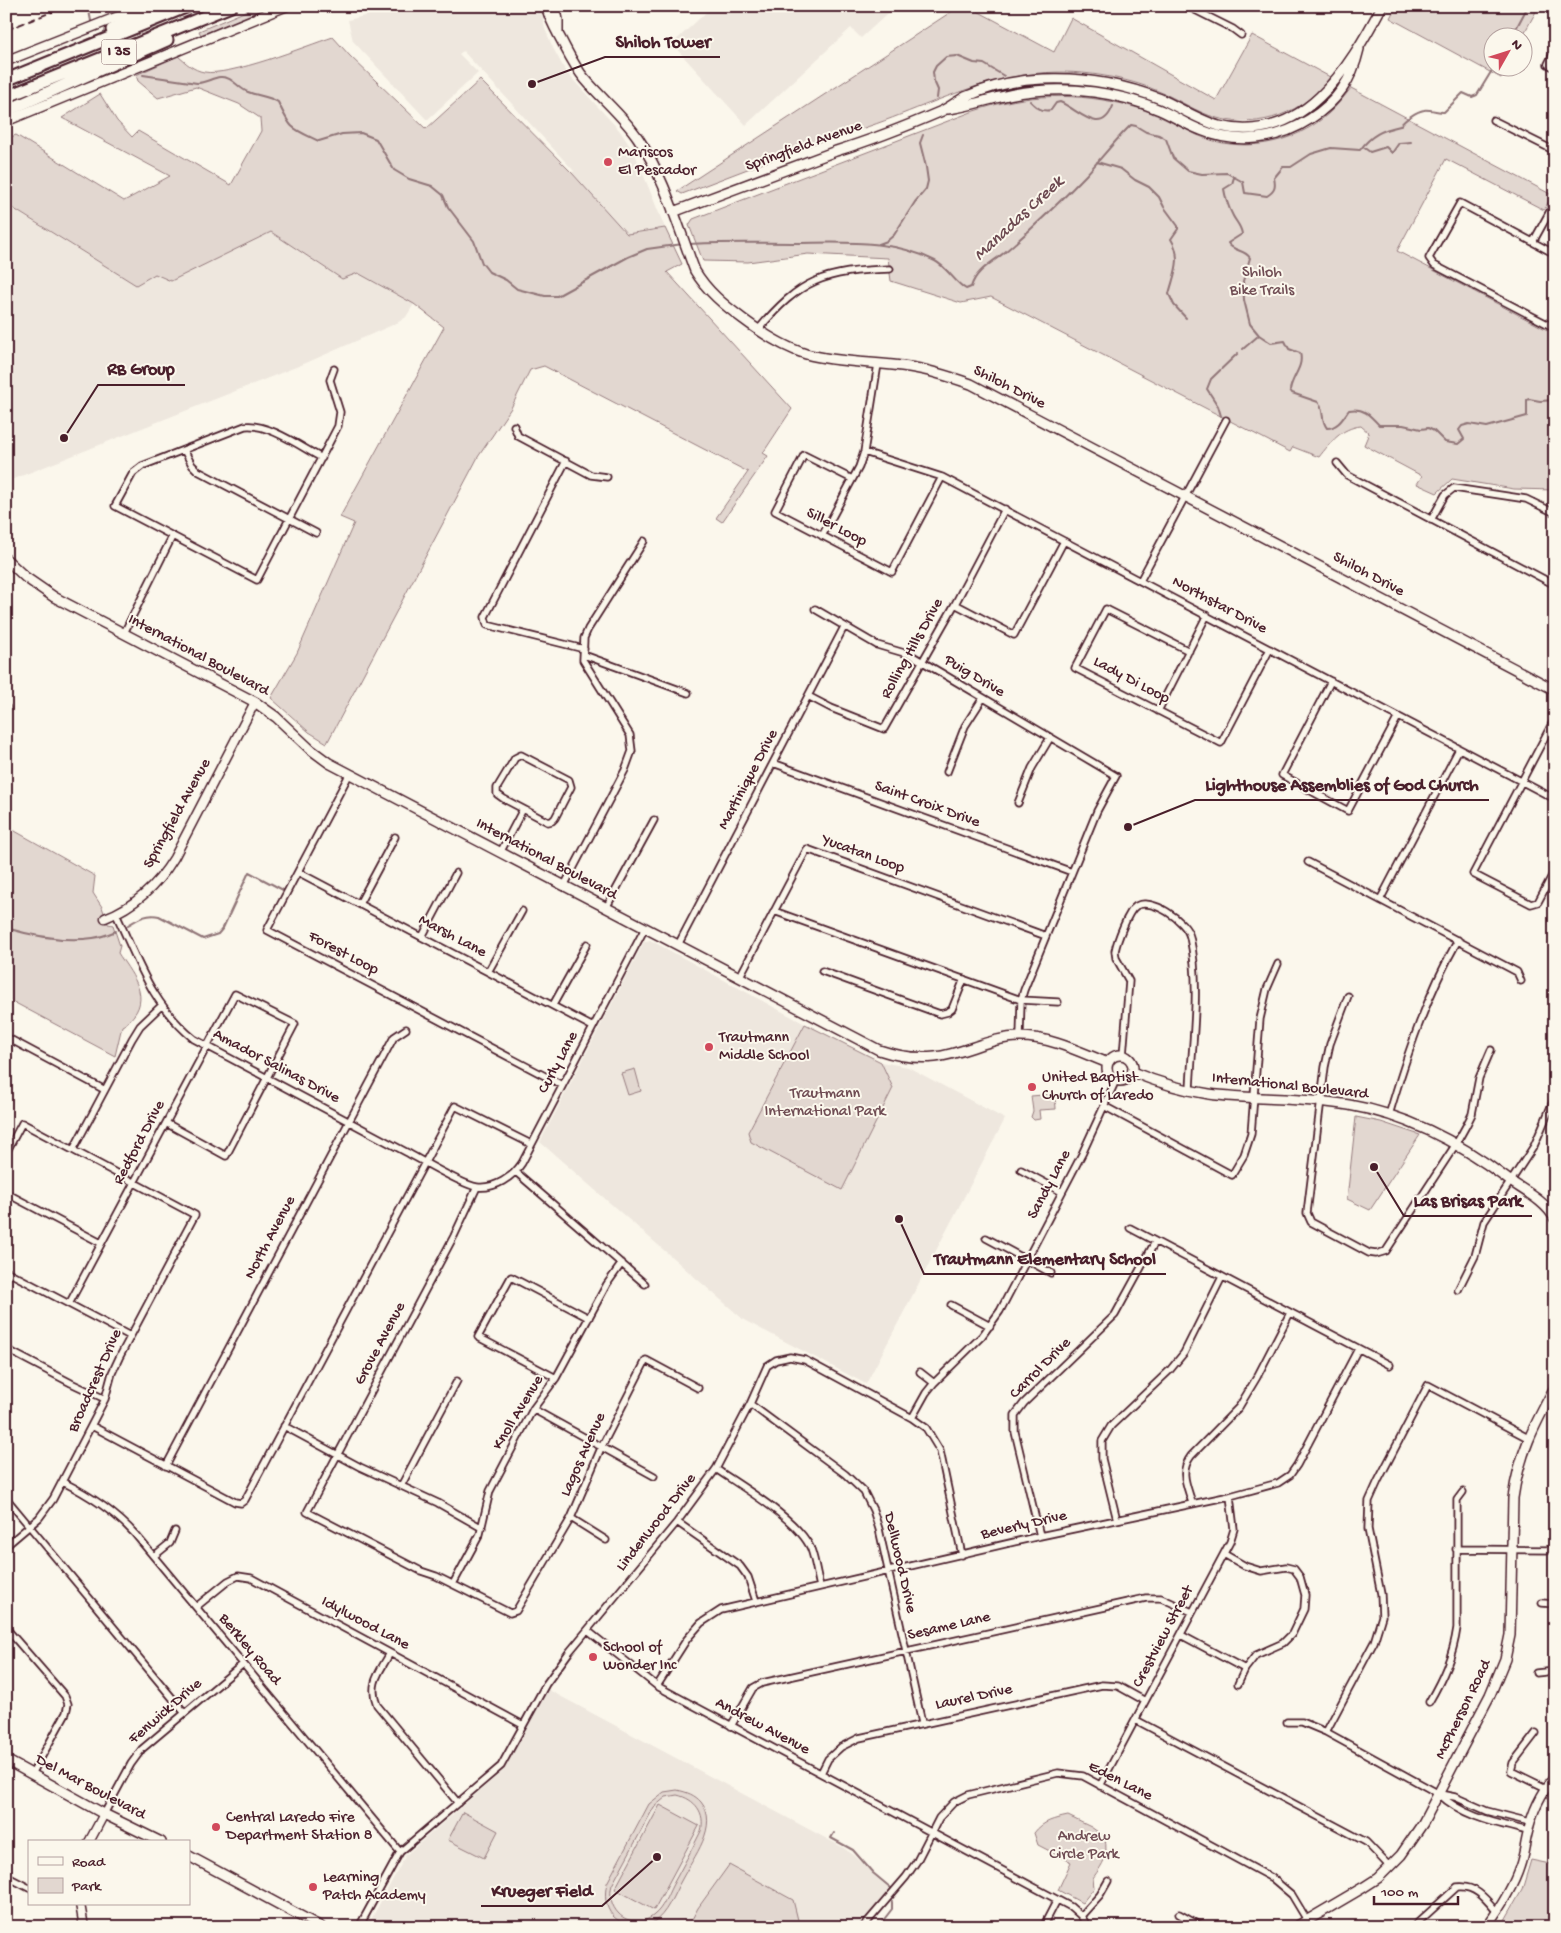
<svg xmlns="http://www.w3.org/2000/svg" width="1561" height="1933" font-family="'Gochi Hand',sans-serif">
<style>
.built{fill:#eee7de}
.green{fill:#e2d7d0;stroke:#967b7e;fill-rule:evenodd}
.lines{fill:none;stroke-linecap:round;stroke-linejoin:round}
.stream{stroke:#907477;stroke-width:2}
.minor-casing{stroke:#4a1f2b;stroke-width:9}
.tertiary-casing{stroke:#4a1f2b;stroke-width:11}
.secondary-casing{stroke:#4a1f2b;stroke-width:12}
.motorway-casing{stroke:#4a1f2b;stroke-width:15}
.minor{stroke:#fbf7ec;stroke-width:5.5}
.tertiary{stroke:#fbf7ec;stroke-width:8}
.secondary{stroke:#fbf7ec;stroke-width:9}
.motorway{stroke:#fbf7ec;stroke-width:11}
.rail{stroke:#4a1f2b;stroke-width:2;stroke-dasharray:8 4;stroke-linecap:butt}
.poi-dot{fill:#d1495b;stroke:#fbf7ec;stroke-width:2}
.labels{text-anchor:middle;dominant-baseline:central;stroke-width:4;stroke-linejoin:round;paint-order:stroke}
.shield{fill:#fbf7ec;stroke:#7f6065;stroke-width:1}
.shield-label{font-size:15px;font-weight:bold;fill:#4a1f2b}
.street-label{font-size:16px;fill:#4a1f2b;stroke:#fbf7ec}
.poi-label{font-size:16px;fill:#4a1f2b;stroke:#fbf7ec;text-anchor:start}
.park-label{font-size:16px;fill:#704d54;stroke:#fbf7ec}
.water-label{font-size:18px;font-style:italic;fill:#6d4a51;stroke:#fbf7ec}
.leader{fill:none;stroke:#4a1f2b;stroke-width:2}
.callout-dot{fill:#4a1f2b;stroke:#fbf7ec;stroke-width:2}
.callout-label{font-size:18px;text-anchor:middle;font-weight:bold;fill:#4a1f2b;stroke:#fbf7ec;stroke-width:4;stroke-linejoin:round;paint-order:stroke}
</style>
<rect width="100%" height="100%" fill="#fbf7ec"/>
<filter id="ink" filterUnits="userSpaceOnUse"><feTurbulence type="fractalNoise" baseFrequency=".02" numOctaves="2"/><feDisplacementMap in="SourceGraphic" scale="10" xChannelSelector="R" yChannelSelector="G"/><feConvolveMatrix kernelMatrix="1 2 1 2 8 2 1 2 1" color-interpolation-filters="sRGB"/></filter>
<g filter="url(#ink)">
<path class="built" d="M379,6H540L545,29L553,48L566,72L620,131L635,154L665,228L627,234L572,173L574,171L463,51L459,54L478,73L427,120L353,41L348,20L368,15Z
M713,6H896L861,38L851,28L746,125L672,44Z
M6,205L136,285L155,274L171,281L271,232L342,279L358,273L414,304L406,317L397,323L306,363L6,482Z
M650,940L805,1024L748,1132L842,1190L893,1088L881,1062L908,1067L1005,1119L866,1384L744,1320L540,1142L644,942Z
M547,1689L842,1847L855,1856L874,1875L891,1890L856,1927H367L406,1855L504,1770Z"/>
<path class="green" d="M258,6H273L201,35L199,31Z
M960,6H968L1054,52L1071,18L1216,100L1252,35L1330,77C1305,112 1260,130 1217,118C1196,112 1178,99 1158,91C1137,82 1114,77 1092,74C990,61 919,117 826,139L682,194L677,191Z
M1396,6H1539L1522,37L1494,38V68H1506L1501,78L1390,18Z
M333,37L350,56L426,129L480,80L572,173L627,234L665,228L682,264L667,272L792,409L763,453L768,456L722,522L716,518L748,472L544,366L530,370L511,408L478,457L327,743L309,732L271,698L297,653L354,523L340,517L444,327L414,304L358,273L342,279L271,232L171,281L155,274L136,285L6,204V139L16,135L124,201L170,176L62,118L100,94L117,121L132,137L138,131L231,185L261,131L260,118L239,104L196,87L158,98L138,81L136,75L178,56C186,63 193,70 204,72C229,77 306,46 333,37Z
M1351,88L1552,195L1544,210L1446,159L1397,251L1555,334V490L1514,489L1452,479L1437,493L1417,484L1422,476L1364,445L1369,433L1361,426C1341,428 1331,442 1319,457L1293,447L1290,452L991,297L961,303L891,281L888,258L808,254L748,262L703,261L689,225L693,219L974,111C1027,93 1077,92 1131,106C1155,112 1175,125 1197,135C1240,154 1293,145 1328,114C1337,106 1344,97 1351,88Z
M6,826L95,876L93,893L102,907L108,924L113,925L120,946L118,953C130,972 150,994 134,1015C130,1020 128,1023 122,1026L115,1056L6,998Z
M805,1024L881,1062L893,1088L842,1190L751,1142L748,1132Z
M635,1069L641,1091L628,1095L621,1073Z
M1055,1094L1056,1109L1039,1110L1040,1119L1034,1120L1031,1117L1033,1111L1031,1096Z
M1356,1117L1381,1122L1420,1135L1370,1210L1347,1199Z
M677,1790C687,1792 695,1795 701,1802C720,1825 693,1858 682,1879C674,1893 667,1915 652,1923C639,1929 623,1926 613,1916C605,1907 604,1895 607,1883L649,1804L664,1792ZM677,1795C695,1799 706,1813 701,1831C692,1849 682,1868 672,1886C667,1896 663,1908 654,1915C644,1924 628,1923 619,1914C611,1906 609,1895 612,1885L654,1807L666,1797Z
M660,1805L699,1826L654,1910L615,1889Z
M463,1812L498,1831L484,1858L448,1840Z
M1068,1816L1091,1827L1105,1837C1108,1858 1104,1862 1093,1878L1094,1888L1082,1903L1058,1890L1071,1862L1038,1845L1034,1833C1043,1821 1054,1819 1068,1816Z
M1531,1860L1555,1865V1927H1520L1505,1920L1522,1890Z
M729,1865L793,1900L799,1924L797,1927H688L698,1908Z"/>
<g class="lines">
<path class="stream" d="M88,6L91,21
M1511,38L1528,6
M143,75L197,83C205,83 212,78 220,77C233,76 237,88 248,92C258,96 268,96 278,102C291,130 291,128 319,141L342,134L361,133L376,139L394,170L409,179L432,186L443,195L448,207L474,241L482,263L489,272L506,280L517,289L545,296H557L628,257L647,249L683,244
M937,98L938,90L934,81L933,72L936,66L946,57L957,56L974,63L984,64L1004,76
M1030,101C1037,108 1042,112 1051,110L1056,103L1060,102C1079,110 1101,138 1113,106
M1363,147L1370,152L1386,147L1392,153L1399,143L1411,142
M1097,162L1121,169L1135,180L1149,187L1159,197L1164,207L1178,226V229L1171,239C1183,258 1174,274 1169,294L1174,305L1186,318
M1234,177L1243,182L1245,193L1267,196C1275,191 1276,187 1274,178L1283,167H1291L1311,154L1331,148L1360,150C1371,135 1382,130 1400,126C1404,120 1417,111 1424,110C1428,109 1439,112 1444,112L1463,93L1472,97L1477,95L1494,67
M688,244C722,242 757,243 792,243C839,243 891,238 935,261C948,268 954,282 966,289L971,287C976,270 992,263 1005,252C1033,228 1060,202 1086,175C1100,160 1112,144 1127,129L1131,125L1136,126L1146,132L1159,135L1166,139L1173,158L1188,171L1202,174L1227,173L1234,177L1232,184L1224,189C1225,196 1229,209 1233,216C1236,222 1241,226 1242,234L1228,243C1233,252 1245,249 1250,258L1243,281L1244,300L1250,324L1259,335L1271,343L1285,341L1289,349L1300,353C1304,367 1292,376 1290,390L1292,393L1318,402C1325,409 1320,420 1327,428C1338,428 1343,418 1349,410C1363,407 1370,415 1379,425H1403L1421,429L1428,428L1434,431L1445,442L1458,444L1464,439L1459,430L1462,426L1469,424L1487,427L1527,416V400L1529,399L1540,401L1555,400
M879,244L887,241L894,235L915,202L926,189L928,181L926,167L920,143L923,135
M1243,349L1258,336
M1221,416L1218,406L1207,389L1211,379L1238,353
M128,925C138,919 147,913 159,916L203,939L218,934L223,928L249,872L283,890
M6,928C33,936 65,942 93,938C101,937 109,934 116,931
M6,1396L9,1397
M834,1833L831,1838L853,1850L873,1873L891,1888
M878,1927L892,1909V1902"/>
<defs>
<path id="minor" d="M1187,6L1233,29L1241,35
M1555,50L1548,64L1555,68
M1493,120L1555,151
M1533,242L1555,202
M1555,254L1460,203L1429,258L1434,265L1555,328
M758,330C800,279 825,271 890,269
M514,426L518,436L591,475L607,477
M184,450L192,465L198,471L316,533
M864,452L942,477L1555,799
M322,458C301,447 268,423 245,426L142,466L133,473L115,506L257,580L338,426L340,412L330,380L334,369
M566,461L485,617L487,625L584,649
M1337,463L1347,475L1555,585
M852,479L804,455L775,511L892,572L942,477
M1431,520L1445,495L1454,488L1526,499L1555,513
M822,536L859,467L864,452L878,364
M1140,581L1226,420
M955,604L1014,635L1064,541
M815,609L877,645L911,655L1116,776L1097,811L1024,990L1021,1000L1020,1037
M124,633L172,537
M1189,651L1106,609L1075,668L1221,743L1270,649
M584,655L688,693
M1331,681L1282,775L1348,811L1398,717
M808,696L831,708L884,729L955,604L1005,509
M6,710L7,708
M1158,711L1207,615
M1555,718L1473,874L1531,904L1538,902L1555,870
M521,755L569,780L571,787L555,818L552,821L548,822L504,799L497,794V788L515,758Z
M773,763L1072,872
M947,772L965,726L983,698
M350,773L267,930L562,1085
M1018,803L1032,768L1050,738
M500,853L523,809
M1308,862L1517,972L1521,981
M298,872L593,1027
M564,886L625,770L632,751L630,735L583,660L584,638L588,629L644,541
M1380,900L1459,749
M359,904L395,837
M606,908L654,820
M774,911L1021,1000L1058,1002
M116,914C138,961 152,1005 194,1039C264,1077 335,1114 406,1152C421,1160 462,1185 477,1187C495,1189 513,1177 522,1163L645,928
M422,937L456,873
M678,945L844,627
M822,971L940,1014L948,1012L952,1009L964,979
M488,972L522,911
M739,978L807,849L1046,936
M1348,996L1330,1044L1325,1067L1307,1213L1311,1222L1369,1253L1376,1254L1386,1251L1456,1144L1466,1126L1472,1114L1479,1078L1491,1050
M553,1005L587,944
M6,1037L105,1090
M1123,1056L1129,981L1116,958L1115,951C1117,941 1128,911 1136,906C1151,897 1186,920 1190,937C1201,987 1192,1040 1190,1090
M1104,1106L1232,1175L1244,1155L1251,1134L1260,1019L1267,989L1278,964
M1389,1115C1407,1054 1427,995 1458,940
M73,1150L132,1039L140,1026L161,1006
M6,1153L22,1123L195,1215L119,1358L112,1373L105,1399L53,1499L39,1518L6,1546
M1021,1170L1062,1192
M516,1172L645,1284
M477,1187L454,1236L307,1512L421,1571L436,1576L510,1613L516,1611L571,1518L601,1448L646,1360L698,1388
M6,1193L101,1243
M1130,1228L1390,1365
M986,1238L1051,1273
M6,1271L130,1336
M1458,1290L1475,1256L1484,1222L1534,1146L1555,1097
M69,1304L235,994L295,1024L226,1156L166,1123
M951,1305L990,1326
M6,1349L71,1383L105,1399
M920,1372L934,1383
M556,1378L478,1337L511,1277L589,1318
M750,1404L845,1474L864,1492L873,1510L879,1529L922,1723
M533,1409L654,1476
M912,1418L926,1393L934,1383L982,1336L1000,1311L1082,1154L1116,1080
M92,1426L235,1502L241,1503L245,1500L455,1106L531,1144
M284,1426L360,1467L438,1503L482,1528
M166,1466L394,1037L406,1029
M716,1469C742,1487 799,1520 811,1549C815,1560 817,1574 820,1587
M63,1482C91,1496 114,1511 135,1534L400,1852
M401,1486L457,1381
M6,1498L184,1712
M1192,1503C1187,1485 1179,1472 1191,1456L1239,1407L1257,1377L1290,1313
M571,1518L606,1540
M1117,1520L1102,1459V1441L1111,1426L1170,1370L1184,1353L1222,1277
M677,1522L740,1566L748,1577L756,1601
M1040,1536L1015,1432V1415L1024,1403L1115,1315L1155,1242
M1456,1549L1555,1550
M154,1556L170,1543L175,1531
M453,1584L480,1534L490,1491L533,1409L556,1378L607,1284L622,1263
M1542,1603L1555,1604
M196,1607L228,1581L238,1576L251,1578L523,1725
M6,1628L65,1696L68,1704L66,1713L32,1774
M588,1631L657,1686L1071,1907L1081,1916L1088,1927
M1181,1635L1245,1669L1256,1655L1283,1643L1292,1634L1304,1609L1305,1595L1300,1577L1294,1569L1286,1567L1261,1571L1245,1566L1224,1554
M390,1653C380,1672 368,1683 377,1705L458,1803
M1536,1673L1555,1671
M1238,1684L1245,1669
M657,1686L687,1639L701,1623L721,1610L1040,1536L1230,1496L1278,1483L1290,1475L1297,1465L1358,1349
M1429,1702C1443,1678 1453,1656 1457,1628V1500L1463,1492
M1136,1720L1366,1842L1390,1867
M1287,1722H1302L1326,1732L1439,1794C1463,1817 1496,1823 1528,1831
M731,1726L753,1688L762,1683L1146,1598H1161L1192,1612
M1326,1732L1374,1642L1382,1616L1381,1594L1368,1529L1369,1501L1378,1481L1428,1385L1528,1438
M1536,1733L1513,1763L1511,1771L1546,1788
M821,1773L828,1759L841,1747L859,1738L1102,1685L1118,1686L1145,1701
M1100,1786L1230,1542L1234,1529L1230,1496
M1440,1794L1455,1797L1487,1811L1530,1822
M104,1814L131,1764L142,1749L243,1664
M6,1876L29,1888
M1179,1914L1202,1927
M1081,1916L1100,1895L1108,1881
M359,1927L400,1852L501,1766L546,1684L570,1651L677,1522L716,1469L750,1404L767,1366L776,1360L790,1357L805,1360L912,1418L926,1428L940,1451L962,1555
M863,1927L906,1877L917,1861L939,1818L954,1802L968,1795L1058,1773L1083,1776L1272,1878L1292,1895L1307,1920
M1043,1927L1057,1900
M1413,1927L1457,1887C1476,1885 1486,1899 1497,1912"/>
<path id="tertiary" d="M105,918C136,906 157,886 174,858L255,702
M89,1842L104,1814
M80,1904L84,1927
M1486,1927C1500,1908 1513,1888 1520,1866C1524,1855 1525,1843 1528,1832C1532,1812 1542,1792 1555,1776"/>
<path id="secondary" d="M546,6C550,20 552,22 558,34C567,50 573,65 585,79C603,100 623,116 638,138C665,178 678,227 695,271C707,291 724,305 743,319C763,334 783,347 806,354C839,363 875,362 909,367C930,370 951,377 971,384L1555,690
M555,6L558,20V33
M6,61L145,6
M948,109C966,107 982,101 1000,97C1031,89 1063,88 1094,92C1117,95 1139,101 1160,110C1174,116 1187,125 1201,130C1237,145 1278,140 1310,119C1337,102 1352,80 1359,49
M6,121L286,6
M673,212L836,151C872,140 907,126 942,111C950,107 957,101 965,97C988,87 1016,80 1042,79C1083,77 1123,84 1161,99C1180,108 1199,120 1219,126C1303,146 1349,68 1382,6
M6,559L25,577L54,597L255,702L276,717L310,749L329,763L879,1050C897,1056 916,1059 935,1057C964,1054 990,1037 1020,1037C1051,1037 1080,1052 1108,1063
M1107 1068a13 13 0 1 1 26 0a13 13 0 1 1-26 0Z
M1132,1072C1157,1082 1182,1090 1209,1094C1255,1100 1303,1097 1349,1105C1407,1115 1459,1142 1506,1178C1522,1190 1545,1200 1555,1219
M6,1760L104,1814L161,1842
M189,1856L321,1927
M1296,1927L1364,1887L1378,1878L1401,1855L1423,1823L1490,1695L1505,1659L1510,1635L1513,1498C1519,1454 1534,1426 1555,1387"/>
<path id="motorway" d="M112,30L158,6
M6,80L188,6
M6,97L231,6
M6,111L167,40"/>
</defs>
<use href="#minor" class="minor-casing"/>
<use href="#tertiary" class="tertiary-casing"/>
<use href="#secondary" class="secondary-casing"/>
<use href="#motorway" class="motorway-casing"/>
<use href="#minor" class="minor"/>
<use href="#tertiary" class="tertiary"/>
<use href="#secondary" class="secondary"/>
<use href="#motorway" class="motorway"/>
<path class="rail" d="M6,30L67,6"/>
</g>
</g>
<g class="poi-dot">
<circle cx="608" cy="162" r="5"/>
<circle cx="709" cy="1047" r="5"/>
<circle cx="1032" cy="1087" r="5"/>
<circle cx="593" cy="1657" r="5"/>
<circle cx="216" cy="1827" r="5"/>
<circle cx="313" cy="1887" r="5"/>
</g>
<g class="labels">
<rect class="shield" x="101.5" y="39.5" width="35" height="25" rx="4"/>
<g class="shield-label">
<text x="119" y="52">I 35</text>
</g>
<g class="street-label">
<text transform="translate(804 147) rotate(-20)">Springfield Avenue</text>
<text transform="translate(1009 388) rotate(27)">Shiloh Drive</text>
<text transform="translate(836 528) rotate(28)">Siller Loop</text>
<text transform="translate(1368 575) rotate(28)">Shiloh Drive</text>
<text transform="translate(1219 606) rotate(28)">Northstar Drive</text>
<text transform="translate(913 649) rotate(-61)">Rolling Hills Drive</text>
<text transform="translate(198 656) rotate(28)">International Boulevard</text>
<text transform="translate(974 677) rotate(31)">Puig Drive</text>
<text transform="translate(1131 681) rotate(28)">Lady Di Loop</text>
<text transform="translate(749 780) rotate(-62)">Martinique Drive</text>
<text transform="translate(927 805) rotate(20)">Saint Croix Drive</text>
<text transform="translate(178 814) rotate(-61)">Springfield Avenue</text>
<text transform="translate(863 855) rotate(20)">Yucatan Loop</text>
<text transform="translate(546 860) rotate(28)">International Boulevard</text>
<text transform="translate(452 937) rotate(28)">Marsh Lane</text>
<text transform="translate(343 954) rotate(28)">Forest Loop</text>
<text transform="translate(559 1063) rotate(-62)">Curly Lane</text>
<text transform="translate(276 1067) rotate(28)">Amador Salinas Drive</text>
<text transform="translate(1290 1087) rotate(6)">International Boulevard</text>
<text transform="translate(140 1143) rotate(-62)">Redford Drive</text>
<text transform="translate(1050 1185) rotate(-62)">Sandy Lane</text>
<text transform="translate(271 1238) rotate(-62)">North Avenue</text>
<text transform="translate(381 1344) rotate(-62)">Grove Avenue</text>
<text transform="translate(1041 1369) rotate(-45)">Carrol Drive</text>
<text transform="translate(96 1381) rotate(-66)">Broadcrest Drive</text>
<text transform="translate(519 1413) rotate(-59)">Knoll Avenue</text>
<text transform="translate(584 1455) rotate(-66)">Lagos Avenue</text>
<text transform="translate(657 1523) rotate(-52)">Lindenwood Drive</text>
<text transform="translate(1024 1526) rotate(-13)">Beverly Drive</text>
<text transform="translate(899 1563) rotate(77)">Dellwood Drive</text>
<text transform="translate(365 1624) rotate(28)">Idylwood Lane</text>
<text transform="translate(949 1627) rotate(-13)">Sesame Lane</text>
<text transform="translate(1164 1637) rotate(-62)">Crestview Street</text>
<text transform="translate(249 1650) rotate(50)">Berkley Road</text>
<text transform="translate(974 1698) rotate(-12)">Laurel Drive</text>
<text transform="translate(1464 1710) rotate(-64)">McPherson Road</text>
<text transform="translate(166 1712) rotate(-41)">Fenwick Drive</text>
<text transform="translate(762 1727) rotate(28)">Andrew Avenue</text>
<text transform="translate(1120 1782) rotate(27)">Eden Lane</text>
<text transform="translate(90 1788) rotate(28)">Del Mar Boulevard</text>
</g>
<g class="poi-label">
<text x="618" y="153">Mariscos<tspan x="618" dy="18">El Pescador</tspan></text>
<text x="719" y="1038">Trautmann<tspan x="719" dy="18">Middle School</tspan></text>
<text x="1042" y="1078">United Baptist<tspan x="1042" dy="18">Church of Laredo</tspan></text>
<text x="603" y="1648">School of<tspan x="603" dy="18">Wonder Inc</tspan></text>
<text x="226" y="1818">Central Laredo Fire<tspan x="226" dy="18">Department Station 8</tspan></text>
<text x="323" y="1878">Learning<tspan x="323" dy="18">Patch Academy</tspan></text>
</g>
<g class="park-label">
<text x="1262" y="273">Shiloh<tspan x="1262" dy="18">Bike Trails</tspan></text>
<text x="825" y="1094">Trautmann<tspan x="825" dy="18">International Park</tspan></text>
<text x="1084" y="1837">Andrew<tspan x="1084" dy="18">Circle Park</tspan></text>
</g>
<g class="water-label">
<text transform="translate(1019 219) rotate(-43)">Manadas Creek</text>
</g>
</g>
<path class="leader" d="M532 84L605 57H720M64 438L98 385H185M1128 827L1195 800H1489M1374 1167L1404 1216H1532M899 1219L924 1274H1166M657 1857L602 1906H481"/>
<g class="callout-dot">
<circle cx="532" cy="84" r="5"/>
<circle cx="64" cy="438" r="5"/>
<circle cx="1128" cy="827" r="5"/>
<circle cx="1374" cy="1167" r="5"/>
<circle cx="899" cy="1219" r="5"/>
<circle cx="657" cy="1857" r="5"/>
</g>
<g class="callout-label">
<text x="663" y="47">Shiloh Tower</text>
<text x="141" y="374">RB Group</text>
<text x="1342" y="790">Lighthouse Assemblies of God Church</text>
<text x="1468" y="1206">Las Brisas Park</text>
<text x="1045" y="1264">Trautmann Elementary School</text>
<text x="542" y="1896">Krueger Field</text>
</g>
<rect width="1561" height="1933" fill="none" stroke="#fbf7ec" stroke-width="25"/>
<rect x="12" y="12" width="1536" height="1908" fill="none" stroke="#4a1f2b" stroke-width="2" filter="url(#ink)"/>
<rect x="28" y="1840" width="162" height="65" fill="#fbf7ec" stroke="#b4a19f"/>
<rect x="38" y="1857" width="25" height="8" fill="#fbf7ec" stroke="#b4a19f"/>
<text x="72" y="1866" font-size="15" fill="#4a1f2b">Road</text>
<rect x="38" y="1878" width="25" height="15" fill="#e2d7d0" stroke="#b4a19f"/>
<text x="72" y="1890" font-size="15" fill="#4a1f2b">Park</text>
<g transform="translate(1508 52) rotate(51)"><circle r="24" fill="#fbf7ec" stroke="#b4a19f"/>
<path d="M0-4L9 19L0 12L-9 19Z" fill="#d1495b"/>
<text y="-8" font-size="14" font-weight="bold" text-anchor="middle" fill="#4a1f2b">N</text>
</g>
<path d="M1374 1896v8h84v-8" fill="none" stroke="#4a1f2b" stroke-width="2.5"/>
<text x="1381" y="1896" font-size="15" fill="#4a1f2b" stroke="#fbf7ec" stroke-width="4" paint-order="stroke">100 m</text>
</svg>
